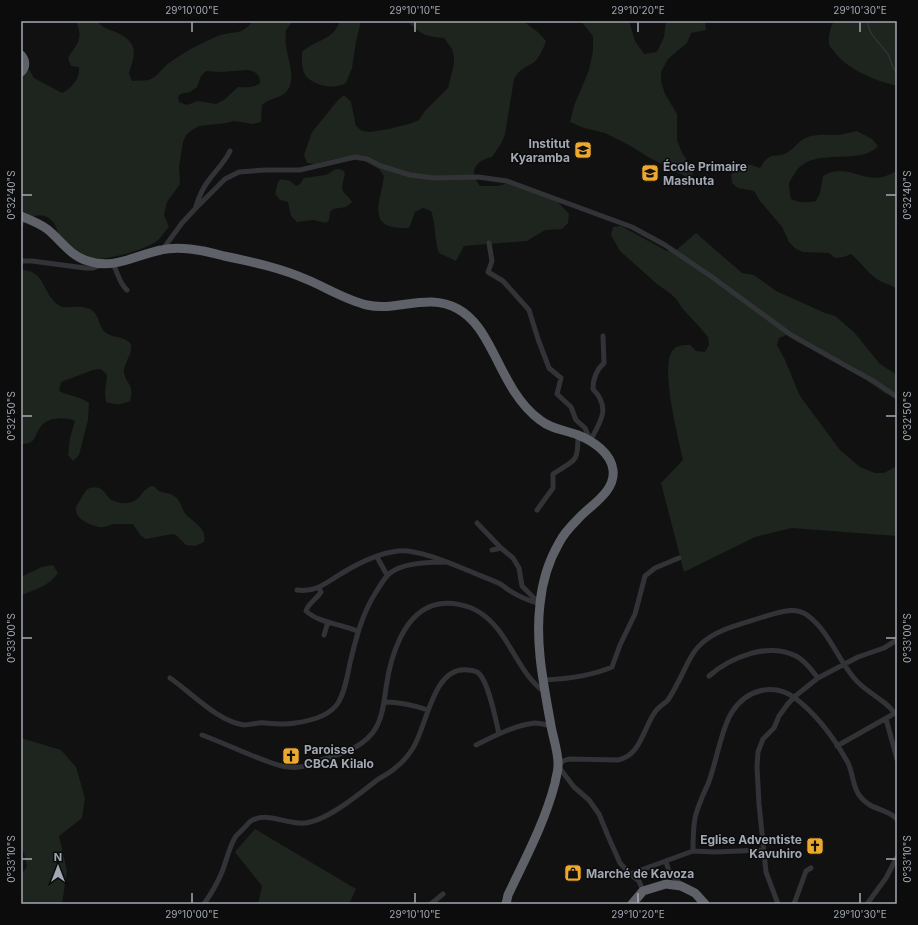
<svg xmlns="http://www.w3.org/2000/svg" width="918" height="925" font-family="Inter,sans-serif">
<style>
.green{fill:#1d251e;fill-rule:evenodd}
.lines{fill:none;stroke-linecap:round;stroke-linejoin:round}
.stream{stroke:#2b343a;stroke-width:1.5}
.street{stroke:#323337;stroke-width:5}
.highway{stroke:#5e6168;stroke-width:9}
.ticks{fill:none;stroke:#a2a8b3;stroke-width:1.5}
.labels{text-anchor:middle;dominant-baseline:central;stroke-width:3;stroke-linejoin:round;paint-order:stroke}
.poi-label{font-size:12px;font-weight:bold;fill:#a2a8b3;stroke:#0c0c0d;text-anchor:start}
.neatline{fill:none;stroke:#a2a8b3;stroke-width:1.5}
.ticks-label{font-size:10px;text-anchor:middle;fill:#a2a8b3}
</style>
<rect width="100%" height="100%" fill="#111112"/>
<path class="green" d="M76,21H97C102,28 108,29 116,32C138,43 136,52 129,73L132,81C137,80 143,81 148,80C157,78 162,68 169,63C184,52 201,43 218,36C234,30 240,37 253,21H293L286,30C286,36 285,41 286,46C288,60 298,83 284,94C277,99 270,98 262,105L261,122L253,124L234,121L226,123L199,126L192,130L186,135L183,142L179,167L180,184L167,202L164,215L169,227C164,232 160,240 154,243C135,253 113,258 92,260C89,260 86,261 83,260C78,258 70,252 65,248C57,242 60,226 50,219C39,210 25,218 21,230V62L30,71L34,78L62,93C72,88 80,79 79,67L71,66L68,58C77,43 84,40 76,21ZM247,70C255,71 261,75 260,83C253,89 246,87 238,87L224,100L216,104L198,101L187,105L179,102L178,98L180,94L190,92L197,87L201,76L206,71L221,72Z
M340,21H361L356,42L352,68L346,83C336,89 316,87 307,77C301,71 302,60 302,52C316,39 333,41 340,21Z
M407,21H523L539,33L546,41C543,49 540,57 533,63C523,69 521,68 514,79L505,134L502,142L492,157C475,161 468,171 480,186H498L508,183L557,201L569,214L568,223L562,229L545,230L527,241L464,246L456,261L439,253C434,239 436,224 431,211L423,208L415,212L409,228C365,230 380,204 384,176L379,169L364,161L339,158L315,164L307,163L304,155L312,132L338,100L344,95L351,102L356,126L362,131L370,132L389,129L412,123L419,120L424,112L448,88L454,64V56L452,49L444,38C424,36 422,35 407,21Z
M581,21H629L635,41L644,54L657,52L664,37L666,21H705L706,30L691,33L687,43L668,59L661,72V81L665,94L677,114V140L682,153L693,170L692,180L648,157L629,145L605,133L584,128L570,122L574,106L589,70L593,51V36Z
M834,21H897V86C874,80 847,70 833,50C832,50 830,46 829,45C828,38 830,27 834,21Z
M857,131L872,139L878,146C860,167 812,145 795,173C793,176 790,180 789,184C789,189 790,194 791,199C799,203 807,203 816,201L820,193L823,176C845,162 863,182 882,177C887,176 892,173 897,171V289C890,284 881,283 874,277C866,270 859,261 851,254L844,257L835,258L829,253L803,252L796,249L789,242L782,227L760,201L754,191L738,188L732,183L731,175L736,169L743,164L751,165L760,168C771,149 775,160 788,152C795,148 799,140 808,137C817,134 829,135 839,135C845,134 851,132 857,131Z
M338,169L343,170L345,174C344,178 341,187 343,191C345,195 350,197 352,202L346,207L333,209L330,212L329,220L326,223L313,220L297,222L291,216L288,202L280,200L275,194L278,182L281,179L290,181L296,186L300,184L304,178L326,175L334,170Z
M621,226L665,250L674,252L696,233L742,273L754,275L776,291L825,313L835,316L854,332L880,364L897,375V399L883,392L869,382L857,369L810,343L787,335L779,338L777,345L785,360L800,396L840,450L860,467L875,473H884L897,466V536L792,528L755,537L684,572L661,483L683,460C679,440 659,365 673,350C677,345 684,345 690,345L696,351L705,352L709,345L708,337L703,331L682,308L677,300L671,294L657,284L620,251L611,235L613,227Z
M21,270C45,270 42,292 57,304C65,311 77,304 87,308C100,312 97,323 104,331C110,337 117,336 124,339C127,340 129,342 131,344C131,347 131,351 130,354C128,359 124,366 124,372C126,385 135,384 130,401C121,405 115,405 106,402L105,393L107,375L101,369L93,370L61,382L59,391C69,396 80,396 89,403L88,420L79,455L73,461L68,455L70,438L75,421C66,417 50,417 42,425C33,435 38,444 21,444Z
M152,486L155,487C160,495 167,491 174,496C180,499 181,506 184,512C191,522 208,527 204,542L195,546L186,545L176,535L172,534L146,539L141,536L133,524C126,524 120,524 114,524C109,525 104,528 99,527C88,525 68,515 79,502C82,498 85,489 90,488C102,485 104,493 110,499C114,502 123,504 128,503C142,501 140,490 152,486Z
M53,565L58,573C49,586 35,590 21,595V577L42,567Z
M21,738L61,750L76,767L85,798L82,818L59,836L67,871L62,904H21V874L27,867L24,853L21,848Z
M255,829L356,889L349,904H258L262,886L235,852Z"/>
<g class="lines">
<path class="stream" d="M868,21C867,35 883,45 889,56C892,64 891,66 897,73"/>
<path class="street" d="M196,206C199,197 203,187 209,180C216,170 225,162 230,151
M489,243L492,261L488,272L503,281L529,310L538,339L549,368L561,378L557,394L571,407L576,420L585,428L590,440
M163,249L182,223L195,209L225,179L239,172L265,170H300L355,157L367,159L381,166L410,175L434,178L478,177L507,181L632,227L665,245L712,277L791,335L875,382L897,397
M21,261H32L85,268H93L101,265
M113,264C118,273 119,283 127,290
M590,441C601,421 611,408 593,389C593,379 596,370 604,363L603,336
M537,510L553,488V474C576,459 578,463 578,435
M492,550L501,548
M377,557L387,575
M319,588L321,592C317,599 308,603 306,611C319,623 341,624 357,631
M297,590C317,593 328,581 344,572C359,563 380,553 398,551C419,549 454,565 474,573C483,577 493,580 502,585C505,587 508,590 512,592C521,598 530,601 540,604L522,586L519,568L513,558L501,548L477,523
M324,635L328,622
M709,676C731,657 768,642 796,656C806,661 811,670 818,678
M170,678C192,693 217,721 244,725C251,725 258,722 265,723C275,724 284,725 295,723C310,721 329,717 338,703C345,692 347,677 350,663C356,638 362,614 376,592C380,586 384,578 390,573C405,562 428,563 446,562
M544,680C567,679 591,676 612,667L620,645L635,614L645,576L655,568L679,558
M385,702C400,702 413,705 428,710
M886,719L897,759
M202,735C224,743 246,754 269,762C275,764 282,767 289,767C300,769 311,764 321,760C342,754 366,747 377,726C383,714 384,702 386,688C390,659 403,610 439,604C452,602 468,605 479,612C510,631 516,673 546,693
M476,745C494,736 515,725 535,723C540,723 546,725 551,726
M837,746L897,712
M693,851C693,840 693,829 695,818C698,805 703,795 708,784C713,771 716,757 720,743C723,733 726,721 732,712C746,690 773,682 795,698C816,714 834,738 847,761C853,771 852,785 859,795C870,811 885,807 897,819
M666,862L669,871L681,885
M630,874L693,851L715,852L763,850
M643,891L639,881L630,874L620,863L608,836L599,814L589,800L574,787L558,766L563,761L569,759L618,760C641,755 643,729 655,712C658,707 664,704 668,700C671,695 675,689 677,684C685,671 689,655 700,645C716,629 742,624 763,617C777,613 794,606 807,615C829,631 837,658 854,678C862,688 872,693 882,701C887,704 891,709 895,713
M204,904C211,894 217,884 222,872C226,862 230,844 236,836C239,833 242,830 245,827C247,825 249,822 251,821C267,811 288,825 305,823C327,821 359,794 377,780C383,776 390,773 395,768C402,763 408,756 413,748C427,726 433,665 468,670C470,670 475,671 477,672C488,678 496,721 499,734
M431,904L443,894
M778,904L766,872L759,804L757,767L758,752L763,739L774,728L779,716L787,705L794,697L818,678L858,657L884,648L897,640
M794,904L806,871L811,868
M867,904L886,878L897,857"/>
<path class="highway" d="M21,55C26,61 26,67 21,72
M21,216C30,220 39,223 47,229C61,240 70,256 88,261C114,270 136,255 161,250C169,248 181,248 190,249C201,250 213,253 224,256C253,262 281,268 308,280C327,288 346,300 367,305C397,312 428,292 458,309C476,319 485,337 494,354C506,378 518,404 540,420C551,429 565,430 578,435C593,441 611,453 613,470C616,492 589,506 577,520C570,527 563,535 559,543C548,562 542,583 540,604C535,645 544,686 551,726C553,737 559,755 558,766C558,771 556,777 555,783C545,822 525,859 508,895L506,904
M632,904L643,891L666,884L681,886L695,893L705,904"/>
</g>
<path class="ticks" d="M192,22V32M415,22V32M638,22V32M860,22V32M22,195H32M886,195H896M22,416H32M886,416H896M22,638H32M886,638H896M22,859H32M886,859H896M192,893V903M415,893V903M638,893V903M860,893V903"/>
<defs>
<symbol id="school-square" viewBox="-11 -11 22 22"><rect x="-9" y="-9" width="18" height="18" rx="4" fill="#eda92e" stroke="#0c0c0d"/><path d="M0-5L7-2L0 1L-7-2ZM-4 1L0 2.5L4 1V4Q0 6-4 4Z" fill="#111"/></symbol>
<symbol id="church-square" viewBox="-11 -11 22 22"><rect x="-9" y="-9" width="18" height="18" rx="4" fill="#eda92e" stroke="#0c0c0d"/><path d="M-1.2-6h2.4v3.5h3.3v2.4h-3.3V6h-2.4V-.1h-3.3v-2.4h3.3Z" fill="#111"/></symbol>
<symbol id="shop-square" viewBox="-11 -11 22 22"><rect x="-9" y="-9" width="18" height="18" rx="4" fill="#eda92e" stroke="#0c0c0d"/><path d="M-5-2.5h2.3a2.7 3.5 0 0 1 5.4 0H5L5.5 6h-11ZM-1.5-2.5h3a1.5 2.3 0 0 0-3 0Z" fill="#111"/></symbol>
</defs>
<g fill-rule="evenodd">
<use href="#school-square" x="573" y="140" width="20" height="20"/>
<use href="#school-square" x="640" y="163" width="20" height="20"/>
<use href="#church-square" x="281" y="746" width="20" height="20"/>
<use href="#church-square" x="805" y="836" width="20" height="20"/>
<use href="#shop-square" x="563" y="863" width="20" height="20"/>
</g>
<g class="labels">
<g class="poi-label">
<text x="570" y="143" text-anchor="end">Institut<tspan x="570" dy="14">Kyaramba</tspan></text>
<text x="663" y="166">École Primaire<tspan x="663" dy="14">Mashuta</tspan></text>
<text x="304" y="749">Paroisse<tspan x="304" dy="14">CBCA Kilalo</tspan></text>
<text x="802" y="839" text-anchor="end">Eglise Adventiste<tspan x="802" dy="14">Kavuhiro</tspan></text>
<text x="586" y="873">Marché de Kavoza</text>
</g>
</g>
<rect width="918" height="925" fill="none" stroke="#0c0c0d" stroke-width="44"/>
<g transform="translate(58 867)" stroke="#0c0c0d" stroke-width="3" paint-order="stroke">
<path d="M0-3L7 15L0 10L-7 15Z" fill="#a2a8b3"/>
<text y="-6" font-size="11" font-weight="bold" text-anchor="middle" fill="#a2a8b3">N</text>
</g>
<rect x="22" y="22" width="874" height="881" class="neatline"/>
<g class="ticks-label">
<text x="192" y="14">29°10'00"E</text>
<text x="415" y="14">29°10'10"E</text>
<text x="638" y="14">29°10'20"E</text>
<text x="860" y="14">29°10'30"E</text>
<text transform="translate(11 195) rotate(-90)" y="4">0°32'40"S</text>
<text transform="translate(907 195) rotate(-90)" y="4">0°32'40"S</text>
<text transform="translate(11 416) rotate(-90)" y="4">0°32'50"S</text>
<text transform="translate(907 416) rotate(-90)" y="4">0°32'50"S</text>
<text transform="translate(11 638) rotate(-90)" y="4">0°33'00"S</text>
<text transform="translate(907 638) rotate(-90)" y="4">0°33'00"S</text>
<text transform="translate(11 859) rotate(-90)" y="4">0°33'10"S</text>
<text transform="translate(907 859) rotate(-90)" y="4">0°33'10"S</text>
<text x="192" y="918">29°10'00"E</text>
<text x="415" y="918">29°10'10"E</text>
<text x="638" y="918">29°10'20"E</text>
<text x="860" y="918">29°10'30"E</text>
</g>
</svg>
